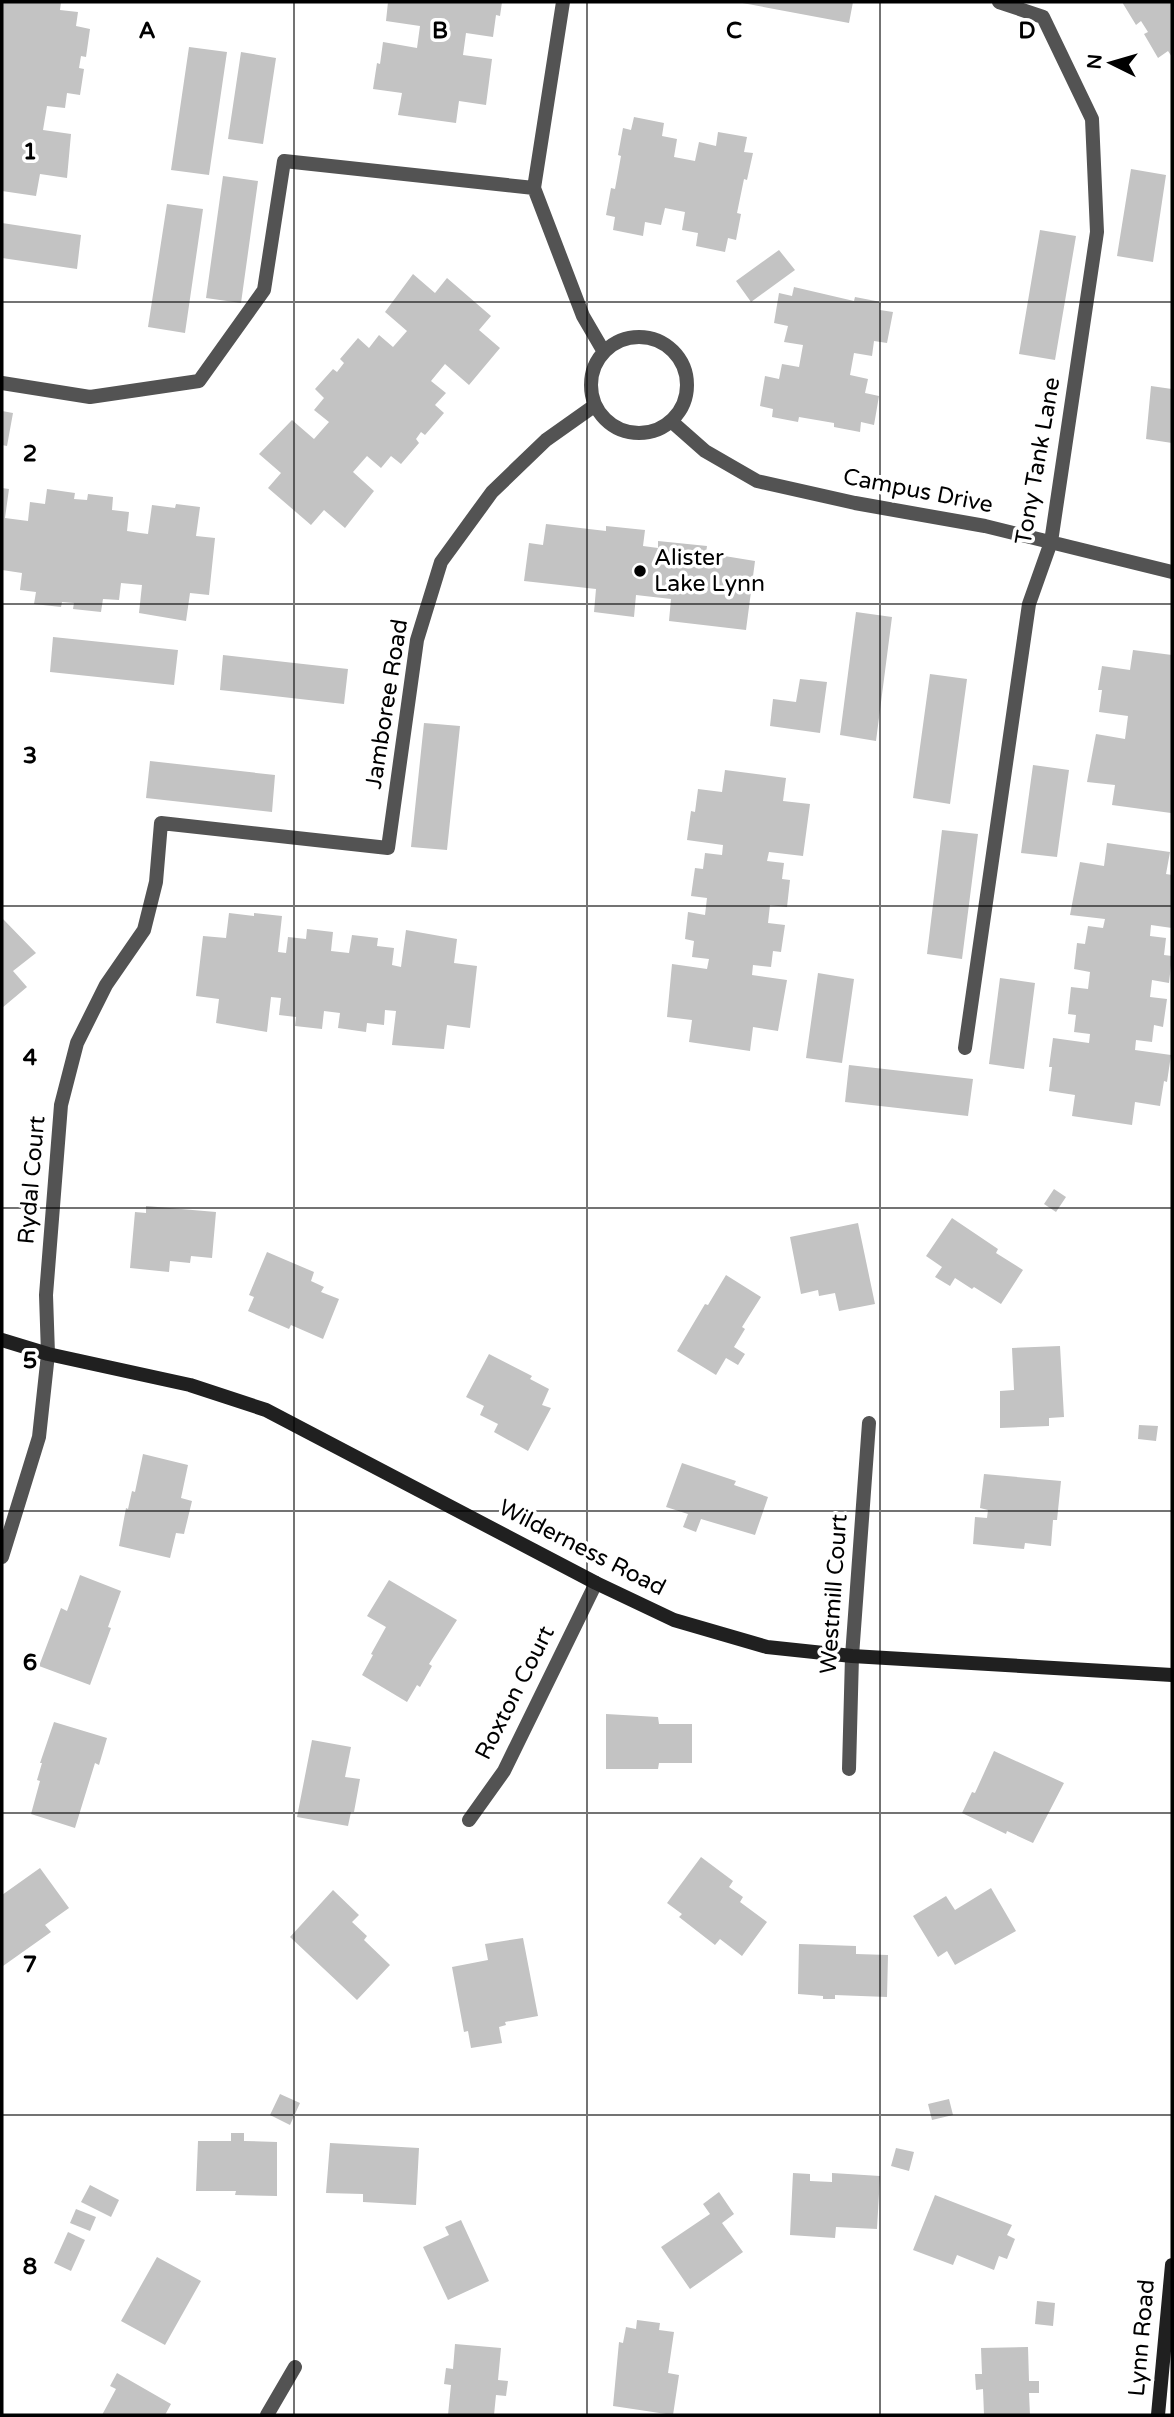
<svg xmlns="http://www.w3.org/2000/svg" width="1174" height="2417" font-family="'Varela Round',sans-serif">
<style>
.building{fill:#c3c3c3}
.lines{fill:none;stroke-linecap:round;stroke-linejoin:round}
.street{stroke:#535353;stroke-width:14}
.secondary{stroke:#202020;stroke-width:14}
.grid{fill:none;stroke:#000;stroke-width:2;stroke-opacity:0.55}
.poi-dot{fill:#000;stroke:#fff;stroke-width:2.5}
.labels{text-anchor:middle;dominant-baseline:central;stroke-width:7;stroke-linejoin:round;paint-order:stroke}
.street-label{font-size:23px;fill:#000;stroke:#fff}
.poi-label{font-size:23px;fill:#000;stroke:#fff;text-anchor:start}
.grid-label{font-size:23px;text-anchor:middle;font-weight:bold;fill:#000;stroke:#fff;stroke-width:7;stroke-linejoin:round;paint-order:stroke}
</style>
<rect width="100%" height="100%" fill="#fff"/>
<path class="building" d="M2,2H61L60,10L78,12L76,26L90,29L86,57L81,56L79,68L84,69L80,95L67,93L65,108L47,106L43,130L71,134L67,178L40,174L36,196L2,191Z
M388,2H502L500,16L496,15L493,37L466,33L463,55L492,59L486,105L459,101L456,123L398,115L402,93L373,89L377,63L380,64L383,42L417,48L420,26L386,21Z
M737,2H853L849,23Z
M1122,2H1172V57L1168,51L1158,58L1144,34L1148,32L1141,21L1136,25Z
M189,47L227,52L209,175L171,170Z
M241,52L276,58L263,144L228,139Z
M634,117L664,123L662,136L677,139L674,157L695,161L699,142L716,146L718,132L747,137L744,152L753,153L747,180L744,179L737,213L741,214L736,240L728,238L725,252L696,246L698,233L682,230L685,212L665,208L661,225L645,222L643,236L613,230L615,217L606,215L611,188L615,189L621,156L618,155L623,128L631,130Z
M1131,169L1166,175L1153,262L1117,256Z
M223,176L258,181L241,303L206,298Z
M167,204L203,209L185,333L148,327Z
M2,223L81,235L77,269L2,258Z
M1040,230L1076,236L1055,360L1019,354Z
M779,250L795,270L751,302L736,281Z
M413,274L435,293L447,278L491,316L479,330L500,348L469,385L445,364L431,381L446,393L435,405L444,413L425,435L421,432L416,439L419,443L401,464L391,456L381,468L367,456L353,472L374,491L345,528L324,510L311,525L268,488L281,473L259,454L292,420L314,439L329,422L314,410L324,398L315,389L333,369L337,372L344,363L340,359L358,338L369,348L379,335L393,347L407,331L385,312Z
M794,287L854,301L855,297L881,302L880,310L893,312L887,343L874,341L872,356L854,353L850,375L868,379L865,393L879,396L874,425L861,422L860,432L834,427V423L799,417L798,422L772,417L773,409L760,406L765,376L779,379L782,364L799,367L803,345L784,342L788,326L774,323L779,293L792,296Z
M1151,386L1172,389V443L1146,439Z
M2,411L13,413L7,446L2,445Z
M2,488L9,489L5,518L28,521L30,502L45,504L47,489L75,493L74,499L87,500L88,494L113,497L112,510L129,512L127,531L140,533L148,534L152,505L175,508L176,504L200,507L196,536L215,538L209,595L190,593L186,621L139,613L142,585L121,583L119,600L103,599L101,612L73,609L74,603L62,602L61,607L34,604L36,592L20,590L22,573L2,570Z
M546,524L606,531V526L645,530L643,546L658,548V541L707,546L706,553L755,561L746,630L669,621L671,599L636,595L634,617L594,612L596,589L524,581L529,543L543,545Z
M856,612L892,617L876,741L840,735Z
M53,637L178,650L174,685L50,672Z
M1133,650L1172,655L1171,813L1112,805L1115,785L1087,782L1096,734L1125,739L1128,716L1099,712L1102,690H1098L1102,666L1130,670Z
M223,655L348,669L344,704L220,690Z
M930,674L967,679L950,804L913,798Z
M800,679L827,682L820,733L770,726L773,699L796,702Z
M424,723L460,726L447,850L411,847Z
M150,761L275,775L272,812L146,798Z
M1033,765L1069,770L1057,857L1021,853Z
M725,770L786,778L783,801L810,804L803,856L769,852L767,861L784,863L782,879L790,880L787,907L770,905L768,923L785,925L781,952L773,951L771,967L753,965L752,975L787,980L778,1031L753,1027L750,1051L689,1042L692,1020L667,1017L672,964L707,969L709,959L692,957L694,941L685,939L688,912L705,915L707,898L691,896L695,868L703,869L705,853L722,855L723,845L687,840L691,811L695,812L698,789L722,792Z
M942,830L978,834L962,959L927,954Z
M1107,843L1170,852L1166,874L1172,875V928L1151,925L1150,936L1166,938L1164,955L1172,956L1169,983L1152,980L1150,997L1167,999L1163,1027L1154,1025L1152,1042L1136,1040L1135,1050L1171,1055L1167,1082L1164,1081L1160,1106L1135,1102L1132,1125L1072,1116L1075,1095L1049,1091L1052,1067H1049L1053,1038L1089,1043L1090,1034L1074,1032L1076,1015L1068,1014L1071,987L1088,989L1090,972L1074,969L1077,943L1085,944L1088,926L1103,928L1105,919L1070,915L1080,862L1104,866Z
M229,913L254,916V913L282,916L278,952L286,953L288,937L306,939L307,929L333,932L331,951L349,953L352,935L378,938L377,946L394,948L392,965L401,967L406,930L457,939L454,963L477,966L470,1028L447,1025L444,1049L392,1045L396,1011L385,1010L384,1025L367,1023L366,1032L338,1028L340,1013L324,1011L322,1029L295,1026L296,1017L279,1015L281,998L271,997L267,1032L216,1023L219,999L196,996L203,936L226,938Z
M3,919L36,953L13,971L27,987L2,1008Z
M818,973L854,979L842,1063L806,1058Z
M1000,978L1035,983L1024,1069L989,1064Z
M849,1065L973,1079L968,1116L845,1102Z
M1054,1189L1066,1197L1056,1212L1044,1204Z
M146,1206L216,1212L212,1258L191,1256L190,1263L170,1261L169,1272L130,1268L135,1212L146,1213Z
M952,1218L998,1249L996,1253L1023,1270L1001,1304L974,1287L972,1289L955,1278L950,1286L935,1277L942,1267L926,1256Z
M858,1223L875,1304L839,1311L835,1293L819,1296L818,1290L801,1294L790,1237Z
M267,1252L314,1272L311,1281L324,1287L321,1292L339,1299L323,1339L291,1325L289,1329L248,1311L254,1297L249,1295Z
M726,1275L761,1297L742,1327L745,1329L734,1347L745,1354L738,1365L726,1358L716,1375L677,1351L705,1304L708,1305Z
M1060,1346L1064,1417L1049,1418V1426L1000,1428V1391L1014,1390L1012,1348Z
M489,1354L532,1376L530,1379L549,1389L542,1405L551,1408L528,1451L494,1432L498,1424L480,1415L484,1406L466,1397Z
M1139,1425L1158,1426L1156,1441L1138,1439Z
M143,1454L188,1465L181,1498L192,1501L184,1534L176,1533L170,1558L119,1546L126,1508L128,1509L132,1491L135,1492Z
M682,1463L736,1481L734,1485L768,1497L755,1535L701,1519L696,1532L683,1527L688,1514L666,1507Z
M984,1474L1061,1481L1057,1520H1053L1051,1546L1025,1543L1024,1549L973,1544L975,1517L987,1518L988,1510L980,1508Z
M80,1575L121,1591L108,1627L111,1628L90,1685L39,1666L61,1608L67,1611Z
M389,1580L457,1620L429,1664L432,1666L420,1687L417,1685L407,1702L362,1675L373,1655L371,1654L386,1627L367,1616Z
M606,1714L658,1717L659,1724H692V1763H659L658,1769H606Z
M54,1722L107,1738L99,1765L95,1763L75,1828L31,1814L40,1781L37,1780L42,1763H40Z
M312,1740L351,1747L345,1777L360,1779L354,1812H351L348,1826L297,1817Z
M994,1751L1064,1783L1033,1843L1007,1831L1006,1834L962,1813L972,1792L975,1793Z
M701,1857L733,1881L729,1887L743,1897L740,1902L767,1922L742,1956L720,1939L715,1945L679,1917L682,1914L667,1903Z
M40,1868L69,1908L45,1925L51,1932L3,1966L2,1895Z
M991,1888L1016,1931L955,1965L947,1951L938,1957L913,1916L946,1896L955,1910Z
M333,1890L359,1915L352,1922L367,1936L364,1940L390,1965L357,2000L290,1937Z
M523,1938L538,2016L505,2022L506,2025L499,2027L502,2043L471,2048L468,2031L464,2032L452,1967L488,1960L485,1944Z
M799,1944L856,1946V1954L888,1955L887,1997L835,1995V1999H823V1996L798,1994Z
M280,2094L300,2103L290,2125L270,2115Z
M949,2099L953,2115L932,2120L928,2104Z
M231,2133H244V2141L277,2142V2196L235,2195L236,2191H196L198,2141H231Z
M330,2143L419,2148L416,2205L363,2202V2194L326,2193Z
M896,2148L914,2152L909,2171L891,2166Z
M793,2173L810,2174V2181L832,2182V2173L880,2176L877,2229L836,2227L835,2238L790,2235Z
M90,2185L119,2200L111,2217L81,2202Z
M719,2192L734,2214L722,2223L743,2252L690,2289L661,2247L710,2214L703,2204Z
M935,2195L1012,2225L1007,2235L1015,2239L1007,2259L999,2256L994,2270L957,2255L953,2265L913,2250Z
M76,2209L96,2217L90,2231L70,2223Z
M461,2220L489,2281L448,2300L423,2247L449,2235L445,2227Z
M68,2232L85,2240L71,2271L54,2263Z
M157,2257L201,2281L165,2345L121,2321Z
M1037,2301L1055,2303L1053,2326L1035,2324Z
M637,2320L660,2323L659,2330L674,2332L668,2373L679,2375L673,2415L613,2406L619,2342L623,2343L626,2327L636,2329Z
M455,2344L501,2348L498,2380L508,2381L506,2396L496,2395L494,2415H448L451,2385L444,2384L446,2368L453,2369Z
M1028,2347L1029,2381H1039V2393H1029L1030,2415H984L983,2389L976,2390L975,2374H982L981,2348Z
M117,2373L171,2404L165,2415H102L116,2389L110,2386Z"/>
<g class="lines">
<path class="street" d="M563,2L534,188L583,316L604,352
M591 385a48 48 0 1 1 96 0a48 48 0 1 1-96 0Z
M2,383L90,397L199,381L264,290L284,161L534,188
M671,421L705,451L757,481L855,503L985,526L1172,572
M965,1048L1029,604L1051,542L1097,232L1092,119L1043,17L999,2
M2,1557L39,1437L48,1354L46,1295L61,1105L77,1043L106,985L144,930L156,882L161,823L388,848L417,640L441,562L492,492L546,440L594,406
M849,1769L852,1656L869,1423
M469,1820L504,1771L596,1583
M267,2415L295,2367"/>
<path class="secondary" d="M2,1340L48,1354L190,1385L266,1410L596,1583L674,1620L767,1647L852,1656L1172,1675
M1158,2415L1172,2265"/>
</g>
<path class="grid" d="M294,2V2415M587,2V2415M880,2V2415M2,302H1172M2,604H1172M2,906H1172M2,1208H1172M2,1511H1172M2,1813H1172M2,2115H1172"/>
<circle class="poi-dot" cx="640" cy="571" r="7"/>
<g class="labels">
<g class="street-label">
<text transform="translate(1038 461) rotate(-80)">Tony Tank Lane</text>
<text transform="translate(918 491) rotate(11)">Campus Drive</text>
<text transform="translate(387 704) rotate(-81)">Jamboree Road</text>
<text transform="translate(32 1180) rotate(-85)">Rydal Court</text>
<text transform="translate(582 1548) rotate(27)">Wilderness Road</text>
<text transform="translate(834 1594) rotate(-86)">Westmill Court</text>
<text transform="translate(515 1693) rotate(-63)">Roxton Court</text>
<text transform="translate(1142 2338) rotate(-85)">Lynn Road</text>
</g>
<g class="poi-label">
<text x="654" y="558">Alister<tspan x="654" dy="26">Lake Lynn</tspan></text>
</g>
</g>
<g class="grid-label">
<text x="147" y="38">A</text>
<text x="440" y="38">B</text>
<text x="734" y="38">C</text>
<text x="1027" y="38">D</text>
<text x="30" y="159">1</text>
<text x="30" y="461">2</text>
<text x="30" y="763">3</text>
<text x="30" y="1065">4</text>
<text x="30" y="1368">5</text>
<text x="30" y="1670">6</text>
<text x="30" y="1972">7</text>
<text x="30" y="2274">8</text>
</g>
<rect width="1174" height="2417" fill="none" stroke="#000000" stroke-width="7"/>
<g transform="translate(1111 63) rotate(275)" stroke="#ffffff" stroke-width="5" paint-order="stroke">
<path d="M0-5L12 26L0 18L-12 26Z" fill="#000000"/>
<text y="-10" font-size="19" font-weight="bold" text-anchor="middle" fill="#000000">N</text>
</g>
</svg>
